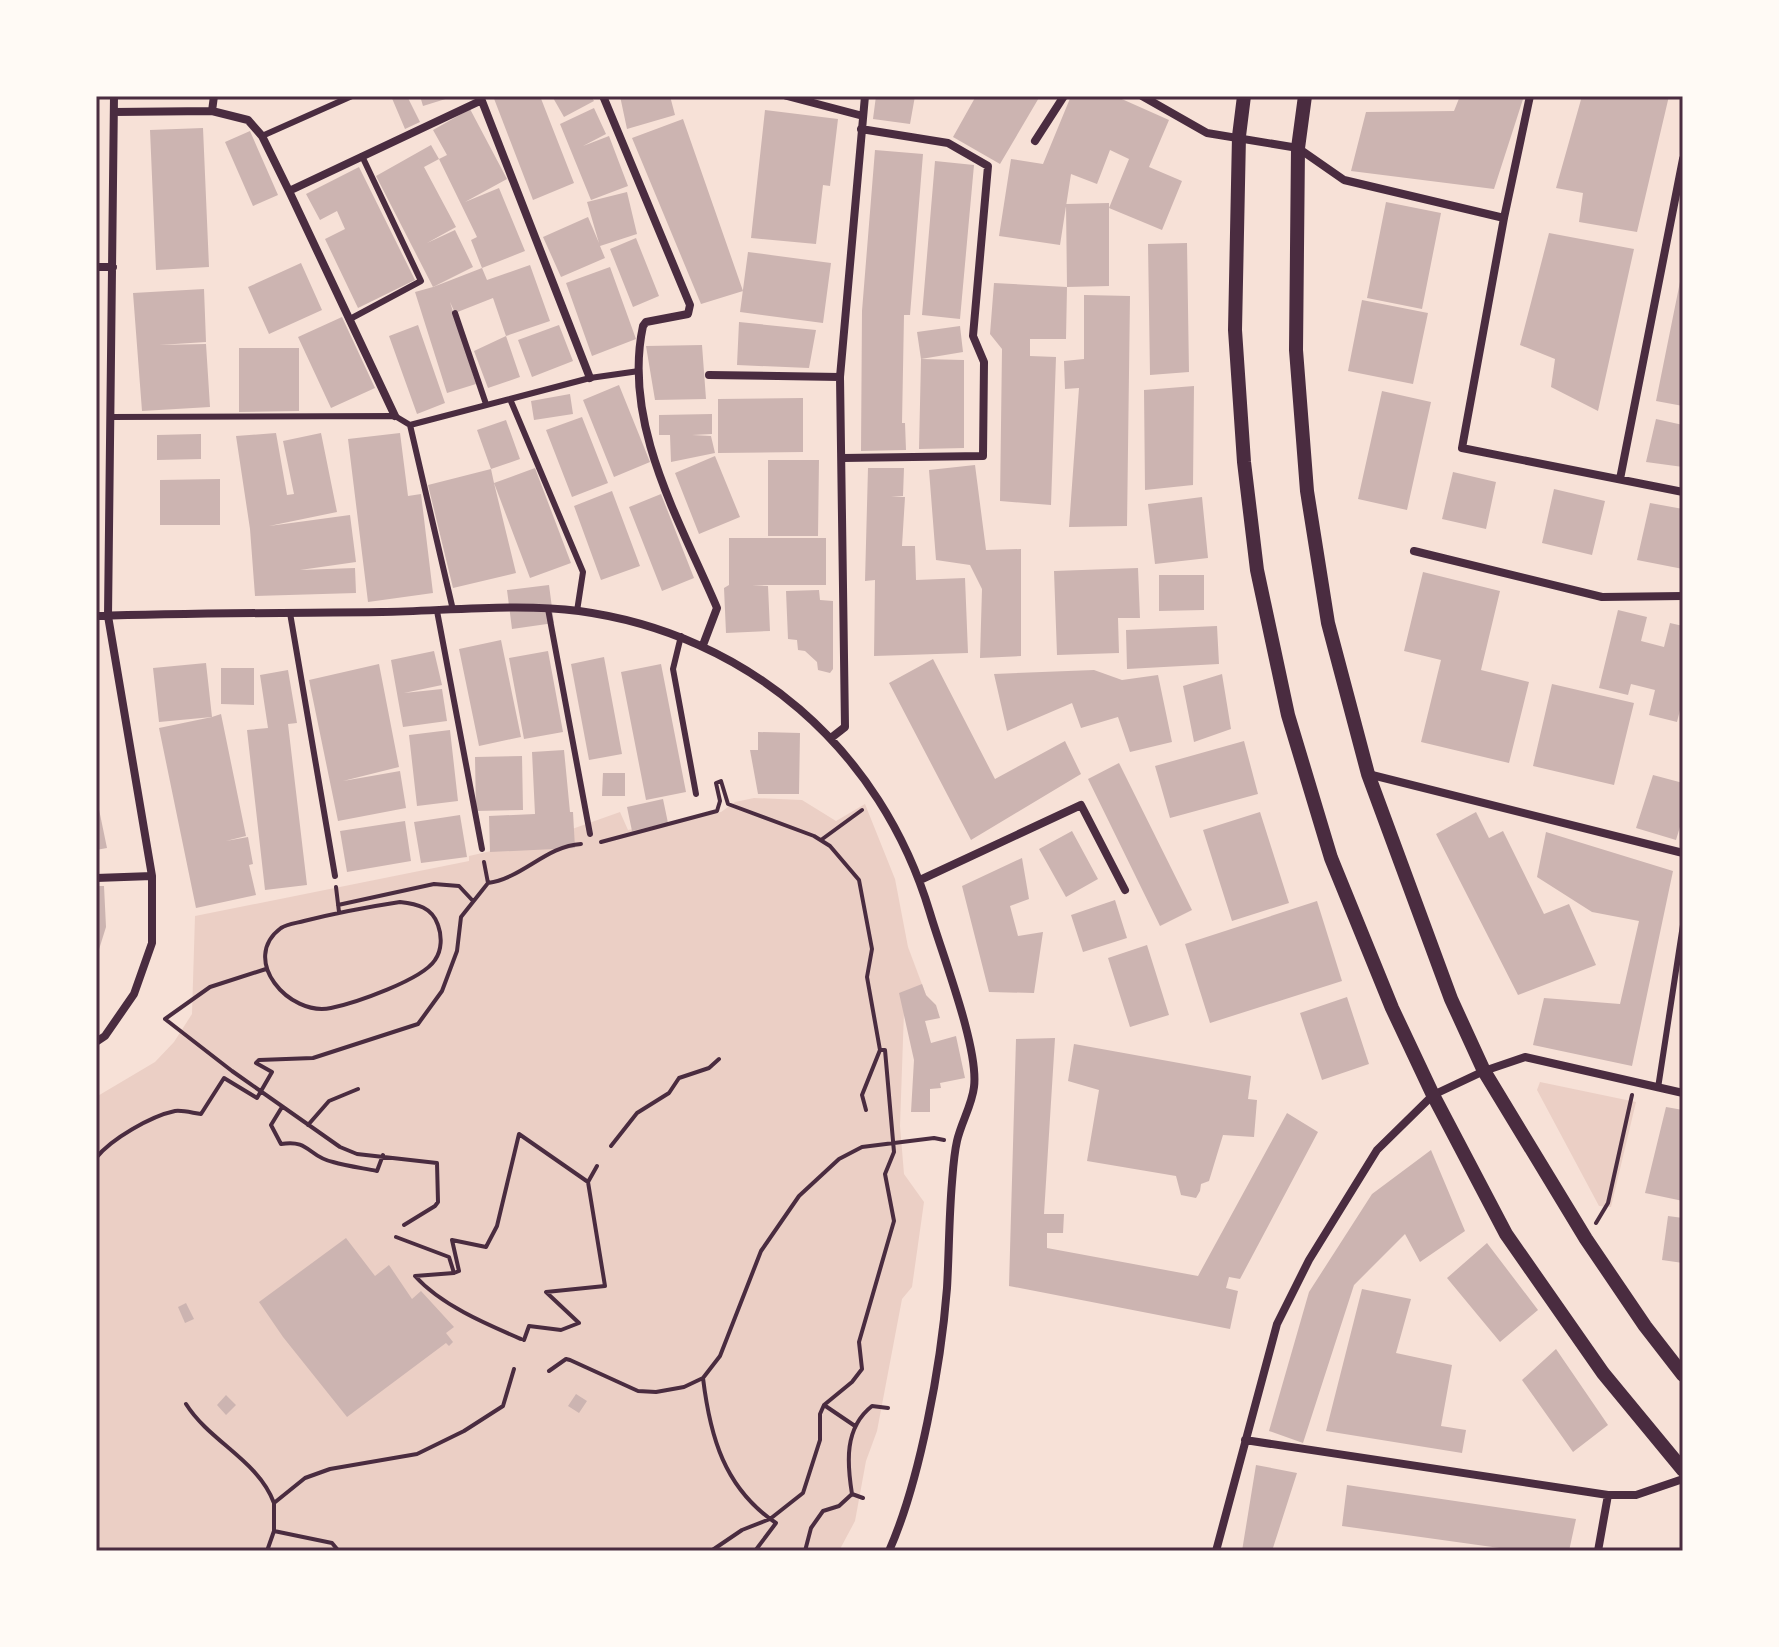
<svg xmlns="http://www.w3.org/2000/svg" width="1779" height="1647" font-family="'DM Sans',sans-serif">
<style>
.green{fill:#ebcfc5}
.building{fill:#ccb4b1}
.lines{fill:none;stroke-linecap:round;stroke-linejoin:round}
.path{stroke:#4a2c40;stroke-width:4}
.service{stroke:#4a2c40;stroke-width:6}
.minor{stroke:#4a2c40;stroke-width:8}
.tertiary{stroke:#4a2c40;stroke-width:14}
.neatline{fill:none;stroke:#4a2c40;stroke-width:3}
</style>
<rect width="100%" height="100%" fill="#f7e1d7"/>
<path class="green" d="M754,798L802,800L836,821L865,804L895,879L908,947L926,995L904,1011L900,1126L904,1174L924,1202L912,1287L902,1299L877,1431L866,1461L855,1521L839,1551H96V1097L155,1062L174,1042L192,1014L195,916L469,861V856L544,839L620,812L628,830L721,812L735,802Z
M1540,1082L1636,1102L1611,1207L1599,1206L1537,1090Z"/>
<path class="building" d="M391,96H407L420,122L405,129Z
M420,96H452V97L423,106Z
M493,96H540L574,183L533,200Z
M552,96H591L594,101L564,117Z
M620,96H670L675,115L627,129Z
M876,96H915L910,124L873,119Z
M976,96H1040L1000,164L953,137Z
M1071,96H1115L1169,120L1149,167L1182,181L1162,230L1109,208V286L1067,287L1066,204L1109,203V208L1129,159L1110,150L1097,184L1071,174L1060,245L999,236L1011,159L1043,164Z
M1460,96H1524L1494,189L1351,171L1366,112L1454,111Z
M1582,96H1669L1637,232L1579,222L1583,193L1556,188Z
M594,108L606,134L583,146L609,136L628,186L591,200L560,124Z
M470,109L507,179L465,202L499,188L525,251L482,268L471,240L477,237L439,159L447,155L433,130Z
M765,110L838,119L830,186L823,185L816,244L751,238Z
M683,119L743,291L701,304L632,138Z
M203,128L209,267L156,270L150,130Z
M250,131L278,195L253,206L225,142Z
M431,145L439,159L424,167L456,227L427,243L455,230L473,267L433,287L482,268L487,280L530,265L550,321L506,336L520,377L488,388L474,351L506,336L493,298L455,313L450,302L476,384L447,393L415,292L433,287L376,176Z
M875,150L923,154L910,315H904L902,423H905L906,450L861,451L862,311Z
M935,161L974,165L960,319L922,315Z
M359,167L415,280L358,308L325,239L345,229L337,211L320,220L306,194Z
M627,192L637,234L600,246L605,258L561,277L543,237L588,217L599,243L587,202Z
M1386,202L1441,213L1422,309L1367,298Z
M1549,233L1634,249L1598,411L1551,387L1555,359L1520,345Z
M636,238L659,296L633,307L610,249Z
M1187,243L1189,372L1150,375L1148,244Z
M748,252L831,263L823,323L740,312Z
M301,263L322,310L269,334L248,287Z
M610,267L636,339L592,356L566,283Z
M1682,272H1683V406L1656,401Z
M994,283L1067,287L1066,339H1030V356L1056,357L1051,505L1000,501L1002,349L990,334Z
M204,289L206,342L159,345L206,344L210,407L142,411L133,293Z
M1084,295L1130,296L1127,526L1069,527L1079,388L1065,389L1064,361L1084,359Z
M1362,300L1428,313L1413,384L1348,371Z
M342,317L375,388L331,408L298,337Z
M739,322L816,330L809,368L737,365Z
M418,325L445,403L417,414L389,336Z
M559,325L573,361L532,377L518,340Z
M960,326L963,352L921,359L917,332Z
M702,345L706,399L655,400L646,346Z
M239,348H299V411L239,412Z
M921,359L964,360V448L919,449Z
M619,385L650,462L614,477L583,400Z
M1194,386L1193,485L1145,490L1144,390Z
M1382,391L1431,402L1407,510L1358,499Z
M570,394L573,414L534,420L531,401Z
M803,398V452L718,453V399Z
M712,414V434L692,435L711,436L715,453L671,462L670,435H659V415Z
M582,417L608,483L572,497L546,430Z
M1656,419L1683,425V467L1646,462Z
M506,420L520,459L491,469L494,483L535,468L571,563L530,578L494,483L516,573L453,588L428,485L491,469L477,430Z
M276,433L287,495L294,494L283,441L321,433L337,512L269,526L350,515L356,562L300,570L355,568L356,593L255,596L250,529L236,436Z
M400,433L408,496L421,494L433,593L368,602L348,439Z
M201,434V459L157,460V435Z
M715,456L740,517L699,534L675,473Z
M768,460H819L818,536H768Z
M975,465L986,550L1021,549V656L980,658L982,589L970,565L936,560L929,470Z
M868,468H904L903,496L891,497H905L902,546H915L916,580L965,578L968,653L874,656L875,580L865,581Z
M1453,472L1496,482L1486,529L1442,519Z
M220,479V525H160V480Z
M1554,489L1605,501L1592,555L1542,543Z
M612,491L640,566L601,580L574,506Z
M661,494L694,578L662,591L629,507Z
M1202,497L1208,558L1155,564L1148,504Z
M1650,503L1683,509V569L1637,560Z
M729,538H826V585H752L768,586L770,631L726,633L724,588L729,585Z
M1138,568L1140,618H1118L1119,653L1057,655L1054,571Z
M1423,572L1500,591L1481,670L1529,682L1509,763L1421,742L1441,660L1404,651Z
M1159,575H1204V610L1159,611Z
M549,585L554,623L512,629L507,590Z
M819,590L820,600L833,601V669L830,673L818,670L817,662L805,651L798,650L797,640L788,639L786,591Z
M1618,610L1647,617L1641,641L1664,647L1670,623L1683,626V698L1677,722L1649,715L1655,690L1631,684L1628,695L1599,688Z
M1217,626L1219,664L1127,669L1126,630Z
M501,640L521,737L479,746L459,649Z
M434,651L442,685L404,693L442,689L447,721L403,727L391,660Z
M548,651L563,732L524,739L509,658Z
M604,657L622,754L589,760L571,664Z
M933,659L995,779L1065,741L1081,774L971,840L889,683Z
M206,663L212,717L221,714L246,836L226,841L248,837L253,864L249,865L256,895L196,908L159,728L212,717L159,722L153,668Z
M379,664L399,767L343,781L400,771L406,808L338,821L309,680Z
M661,664L686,792L646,800L621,672Z
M221,668H254V705L221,704Z
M288,670L297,723L288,724L307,885L265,890L247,730L268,728L260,675Z
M1094,670L1122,680L1158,675L1172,742L1130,752L1118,717L1081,728L1072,703L1007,731L994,674Z
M1222,674L1231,729L1194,742L1183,686Z
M1552,684L1634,703L1614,785L1533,766Z
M450,730L458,801L417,806L409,735Z
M758,732L800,733L799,794H758L750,750H758Z
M1244,741L1258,794L1170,818L1155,766Z
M564,750L570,812H573L575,848L490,852L489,816L535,814L532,752Z
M522,756L523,810L476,811L475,757Z
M1119,763L1192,910L1160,926L1088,779Z
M603,773H625V796H602Z
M1653,775L1683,783V817L1676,840L1636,828Z
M96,795L107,848L96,850Z
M663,799L668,823L632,831L627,807Z
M1260,812L1289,903L1232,921L1203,830Z
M1476,812L1489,838L1503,831L1544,914L1569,904L1596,965L1518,995L1436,834Z
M460,815L467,857L421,863L414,822Z
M405,821L411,861L347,872L340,831Z
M1072,831L1098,879L1066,897L1039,849Z
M1546,832L1673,871L1632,1066L1533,1045L1544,998L1620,1004L1639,921L1592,912L1537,877Z
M1022,858L1029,899L1010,906L1018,936L1043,932L1034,993L989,992L962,886Z
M96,886H104L106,927L96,959Z
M1115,900L1127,938L1083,952L1071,915Z
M1317,901L1342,981L1210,1023L1185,944Z
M1147,945L1169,1015L1130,1027L1108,958Z
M922,984L926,995L936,1005L940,1018L925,1021L931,1043L956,1036L965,1078L940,1083L941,1088L930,1089V1112H911L914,1060L899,993Z
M1347,997L1369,1064L1322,1080L1300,1013Z
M1055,1038L1044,1214H1064L1063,1233H1047V1248L1198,1276L1287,1113L1318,1132L1240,1279L1229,1277L1226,1288L1238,1291L1230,1329L1009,1286L1016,1039Z
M1074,1044L1251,1076L1248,1099L1257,1100L1254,1137L1223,1135L1209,1181L1201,1184L1200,1191L1196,1198L1181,1195L1176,1176L1087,1161L1099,1090L1068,1081Z
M1666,1107L1683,1110V1201L1645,1193Z
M1431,1150L1465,1231L1420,1262L1405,1234L1354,1285L1303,1443L1269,1431L1309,1292L1372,1194Z
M1668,1216L1683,1218V1263L1662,1260Z
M346,1238L375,1276L389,1265L412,1299L421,1291L454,1327L446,1333L453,1342L449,1346L446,1343L347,1417L283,1337L259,1302Z
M1487,1243L1538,1310L1500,1342L1447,1278Z
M1362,1289L1411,1299L1396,1353L1452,1365L1441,1426L1466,1430L1462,1453L1326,1431Z
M186,1303L194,1319L185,1323L178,1307Z
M1556,1349L1608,1425L1573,1452L1522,1380Z
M576,1394L587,1401L579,1413L568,1406Z
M226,1395L236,1405L226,1415L217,1405Z
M1256,1465L1297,1473L1272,1551H1242Z
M1347,1485L1576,1519L1569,1551H1521L1342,1526Z"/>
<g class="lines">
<path class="path" d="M1183,96H1187
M821,840L862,810
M601,842L717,811L720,801L716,783L721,781L728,804L814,836L830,846L859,880L872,949L867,977L880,1050H885L894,1152L885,1174L894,1221L859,1342L862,1369L852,1382L824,1405L820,1414V1440L803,1493L770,1519L742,1530L711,1551
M484,862L488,883
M336,887L339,912
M400,902C417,904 432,907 438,925C442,936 442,950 435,960C422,980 355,1003 331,1008C289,1017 239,959 281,928C287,924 297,923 304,921C336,913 367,907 400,902Z
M338,905L434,884L459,886L473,901
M266,969L210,987L165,1019L232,1071L340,1147L357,1154L437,1163L438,1202L435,1206L404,1225
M282,1107L271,1125L281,1144C310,1139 308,1157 333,1162C347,1166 362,1168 377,1171L383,1155
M866,1110L862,1095L880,1050
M308,1125L329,1101L358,1089
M611,1146L637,1113L669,1093L679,1078L709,1068L719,1059
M96,1158C111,1139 151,1116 175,1111C183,1110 193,1113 201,1114L224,1078L257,1098L272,1072L256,1063L259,1060L313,1058L418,1024L442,991L457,951L461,917L488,883C523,878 546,846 581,844
M1596,1223L1608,1203L1632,1095
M396,1237L449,1257L454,1273L415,1276C441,1305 486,1324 521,1339
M454,1273L459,1271L452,1240L486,1247L497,1226L519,1134L588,1182L597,1166
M524,1340L529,1326L561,1330L579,1323L546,1292L605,1286L588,1182
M549,1371L566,1359L570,1360L638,1391L656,1392L684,1387L703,1378L720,1356L761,1251L799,1196L839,1159L862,1147L934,1138L944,1140
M703,1378C710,1436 724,1488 776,1523L755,1551
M186,1404C210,1442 258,1460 274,1503
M824,1405L855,1426
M852,1494L863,1498
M274,1531L332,1543L337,1549
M267,1551L274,1531V1503L305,1478L330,1469L417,1454L464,1431L503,1406L514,1369
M805,1551L811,1528L823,1511L839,1506L852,1494C847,1463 844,1428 872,1406L888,1408"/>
<path class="service" d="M262,136L352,96
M455,313L486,404
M350,319L421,281L362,156
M110,417L395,416L410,425L510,399
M410,425L453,610
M548,609L590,834
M437,611L482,849
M577,611L583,572L510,399L590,378L639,371
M290,613L335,876
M681,636L673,669L696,794
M1658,1088L1683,925"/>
<path class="minor" d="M480,96L590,378
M603,96L690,305L688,314L646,322L643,326C622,424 680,521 717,608L703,645
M787,96L863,116
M1142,96L1207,133L1298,148L1344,180L1504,218
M1530,96L1504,218L1462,448L1683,492
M212,111L214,96
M114,112L212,111L248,120L262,136L289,191L395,416
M1035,141L1064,96
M289,191L480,101
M96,267H113
M709,375L840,377
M843,458L983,456L984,362L973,336L988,166L948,143L861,129
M1620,479L1683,159
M1414,551L1602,597L1683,596
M96,616C191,613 287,613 382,612C444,611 518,603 579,611C748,634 881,749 930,913C942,954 979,1048 974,1087C972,1105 961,1123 957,1141C954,1154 953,1169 952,1182C949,1217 949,1253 947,1288C941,1365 920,1481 889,1551
M831,738L845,727L840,377L865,96
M1368,774L1683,853
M96,878L152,876
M920,880L1081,805L1125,890
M96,1042L105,1036L134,994L152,943V876L108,616L114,96
M1245,1440L1608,1495H1636L1683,1479
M1216,1551L1277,1324L1309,1260L1377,1150L1433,1095L1484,1071L1525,1057L1683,1093
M1598,1551L1608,1495"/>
<path class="tertiary" d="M1244,96L1239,136L1235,330L1244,462L1257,570L1288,715L1331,858L1392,1008L1433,1095L1506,1234L1603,1373L1683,1470
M1305,96L1298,148L1296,350L1307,491L1328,623L1368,774L1451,999L1484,1071L1586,1239L1645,1326L1683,1375"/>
</g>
<rect width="1779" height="1647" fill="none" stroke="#fffaf5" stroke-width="196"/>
<rect x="98" y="98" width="1583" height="1451" class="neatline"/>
</svg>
